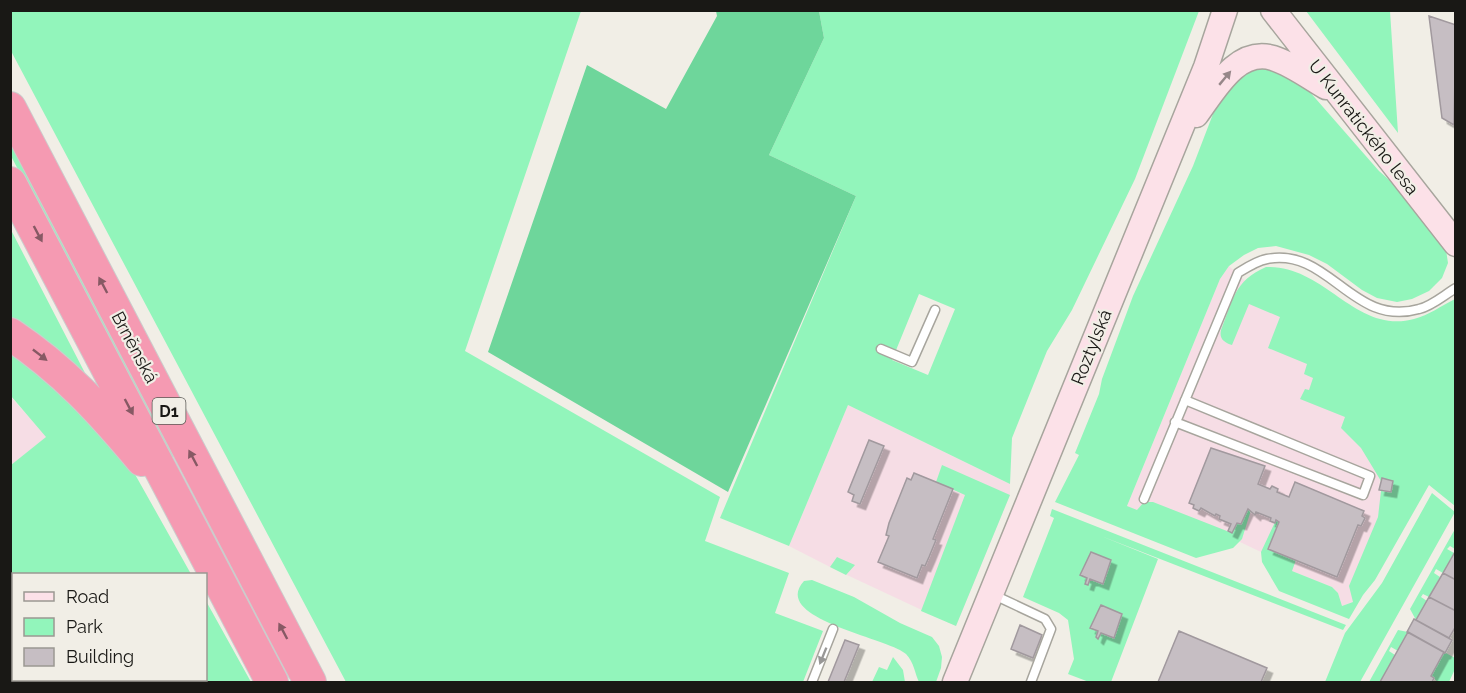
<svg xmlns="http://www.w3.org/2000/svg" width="1466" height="693" font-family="Raleway,sans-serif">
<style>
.commercial{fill:#f6dde5}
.green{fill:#92f5bb;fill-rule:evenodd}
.forest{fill:#6ed69b}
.building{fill:#c6bec3;stroke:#a1999e;stroke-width:1.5;filter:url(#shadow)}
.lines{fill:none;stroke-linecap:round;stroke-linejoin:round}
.lane-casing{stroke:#a7a59d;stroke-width:11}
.street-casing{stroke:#a7a59d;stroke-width:20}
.secondary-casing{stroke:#a7a59d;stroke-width:27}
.highway-casing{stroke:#ccc;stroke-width:34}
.lane{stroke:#fff;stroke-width:8}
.street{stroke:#fff;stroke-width:16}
.secondary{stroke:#fce1e8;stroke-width:24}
.highway{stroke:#f59ab2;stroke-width:32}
.oneway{fill:#968789}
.oneway2{fill:#875964}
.oneway3{fill:#989796}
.labels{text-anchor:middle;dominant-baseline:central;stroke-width:4.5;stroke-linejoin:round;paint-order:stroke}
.shield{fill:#f1eee6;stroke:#5a5854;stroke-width:1.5}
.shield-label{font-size:16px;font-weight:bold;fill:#191815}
.street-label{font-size:18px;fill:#191815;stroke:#f1eee6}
</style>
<defs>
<filter id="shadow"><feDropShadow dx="5.5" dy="5.5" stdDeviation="0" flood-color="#0004"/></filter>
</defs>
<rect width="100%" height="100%" fill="#f1eee6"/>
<path class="commercial" d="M1229,266L1244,280L1357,328L1380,480L1378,490L1381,492V501L1378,517L1353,602L1342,606L1338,593L1332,587L1292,571L1261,552L1240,542L1232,533L1137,511L1127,506L1220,279Z
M10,396L47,437L11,465H10Z
M848,405L1010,484V495L956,626L832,568L789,546Z"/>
<path class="green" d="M956,10L1199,11L1135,179L1072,310L1047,351L1012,438L1010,484L848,405L789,546L720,518L856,196L769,155L824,38L819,11ZM919,294L955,309L928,375L892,360Z
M10,11H581L465,351L720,497L705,541L789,573L775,613L823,631L803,682H346L11,51Z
M1306,11H1390L1398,133Z
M1269,67L1302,83L1379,171L1404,193L1445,243L1448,263L1442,278L1429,291L1412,299L1397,302L1377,298L1362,290L1327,264L1309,255L1276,246L1258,248L1244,255L1229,266L1220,279L1127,506L1137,510L1144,502H1153L1232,533L1237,523L1241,524L1248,509L1251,510L1242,539L1233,548L1196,558L1055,502L1079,455L1075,453L1099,394L1102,379L1133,296L1193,166L1213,114L1230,87L1243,75L1254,69Z
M10,141L175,456L169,459L11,156Z
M11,230L85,373L11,325Z
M1266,267C1324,264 1356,335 1414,319C1429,315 1441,306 1455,299V506L1429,485L1375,580L1363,595L1349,619L1279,591L1262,562L1261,552L1276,520L1279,522L1296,560L1292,571L1332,587L1338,593L1342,606L1353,602L1349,586L1378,517L1381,491L1391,492L1393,481L1382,478L1381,481L1361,448L1341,428L1345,417L1300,399L1305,389L1309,390L1313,378L1304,374L1307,364L1268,348L1280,317L1249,304L1232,345C1224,342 1219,339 1221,330C1233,300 1234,281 1266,267Z
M10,347L74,397L132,469L191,574H14L13,600H11V465L46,437L11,396Z
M942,465L1010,495L956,626L921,611L965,495L936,482Z
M1432,493L1455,512L1360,682H1325L1345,633L1382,583Z
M1052,509L1346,625L1343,630L1101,536L1158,559L1111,682H1089L1068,674L1074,659L1068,620L1059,613L1023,597L1054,518L1050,516ZM1091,552L1111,560L1103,584L1090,579L1088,585L1087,578L1080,575ZM1101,606L1122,614L1114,638L1101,633L1098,638L1096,637L1098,631L1090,628Z
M1455,529V549L1450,546L1447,549L1454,553L1443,573L1436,569L1434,573L1440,577L1429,597L1423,594L1421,597L1427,601L1416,620L1410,609Z
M837,557L839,558L855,565L846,575L830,567Z
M812,580L854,597L900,623L932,637L939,646L942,657L941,668L936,682H919C915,674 914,662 906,654C890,638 769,619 804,581Z
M206,601L251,682H178L176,680H206Z
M1398,630L1408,632L1398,651L1391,647L1389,651L1395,655L1380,682H1369Z
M1444,652L1455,658V669L1449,682H1438L1431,676Z
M893,657L903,670L905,682H872L879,667L887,670Z
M60,680H153L155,682H60Z"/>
<path class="forest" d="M716,11H819L824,38L769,155L856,196L728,492L488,352L587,65L666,109L717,16Z"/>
<path class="building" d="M1429,16L1456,25L1454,125L1442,118Z
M869,440L884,446L860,504L852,501L854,495L848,492Z
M1211,448L1265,466L1258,484L1270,489L1272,486L1278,489L1277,492L1289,497L1295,482L1364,511L1362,516L1365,518L1361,526L1358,525L1337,577L1268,549L1279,522L1276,520L1275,523L1270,521L1271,518L1256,512L1255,515L1248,509L1241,524L1237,523L1232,533L1228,531L1231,524L1219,519L1220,516L1216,514L1215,516L1201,508L1199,511L1193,508L1194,505L1189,503Z
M914,473L953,489L933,539L936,540L929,557L925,566L922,565L917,578L878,562L889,536L886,535L889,523L907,478L911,480Z
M1382,478L1393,481L1391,492L1379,490Z
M1456,550V580L1443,573Z
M1091,552L1111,560L1103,584L1090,579L1088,585L1085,584L1087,578L1080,575Z
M1443,573L1456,580V611L1429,597Z
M1429,597L1456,611V626L1449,638L1416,620Z
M1101,605L1122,614L1114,638L1101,633L1098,639L1096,637L1098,631L1090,628Z
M1414,619L1452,640L1445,653L1407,632Z
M1020,625L1042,635L1033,658L1011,649Z
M1179,631L1267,668L1261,682H1158Z
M1408,632L1444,652L1431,676L1434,678L1432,682H1380Z
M845,640L859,645L844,682H828Z"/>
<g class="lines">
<defs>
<path id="lane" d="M881,349L912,362L935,310
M1175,422L1363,495L1370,476L1185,400
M1144,499L1238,273C1246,268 1256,261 1267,259C1330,247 1352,328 1419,309C1432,306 1444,295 1456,288
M994,595L1045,619L1051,629L1031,682
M812,682L833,629"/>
<path id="street" d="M10,608H14
M168,680L170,682"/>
<path id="secondary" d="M1273,10L1456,244
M1196,115C1214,91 1237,47 1273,58C1292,64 1309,77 1326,87
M955,682L1206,67L1225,10"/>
<path id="highway" d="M10,108L310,682
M10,183L272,682
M10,334C64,370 101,411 142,460"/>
</defs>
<use href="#lane" class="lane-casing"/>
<use href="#street" class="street-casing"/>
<use href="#secondary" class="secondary-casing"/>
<use href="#highway" class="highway-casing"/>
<use href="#lane" class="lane"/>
<use href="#street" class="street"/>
<use href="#secondary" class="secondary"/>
<use href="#highway" class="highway"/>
</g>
<defs><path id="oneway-solid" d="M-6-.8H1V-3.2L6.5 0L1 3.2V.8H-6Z" transform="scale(1.5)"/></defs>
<use class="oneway" href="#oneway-solid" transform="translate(1225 78) rotate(-50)"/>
<g class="oneway2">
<use href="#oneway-solid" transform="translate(38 234) rotate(62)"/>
<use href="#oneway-solid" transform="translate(103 285) rotate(-118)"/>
<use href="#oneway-solid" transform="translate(40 355) rotate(38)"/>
<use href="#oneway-solid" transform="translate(129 407) rotate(62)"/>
<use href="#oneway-solid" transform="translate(193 458) rotate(-118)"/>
<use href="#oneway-solid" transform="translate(283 631) rotate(-118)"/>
</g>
<use class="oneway3" href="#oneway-solid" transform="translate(823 656) rotate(112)"/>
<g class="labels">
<rect class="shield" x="152.5" y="398" width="33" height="26" rx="4.5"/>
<g class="shield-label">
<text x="169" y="411">D1</text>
</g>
<g class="street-label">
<text transform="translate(1364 127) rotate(52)">U Kunratického lesa</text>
<text transform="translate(135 347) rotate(62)">Brněnská</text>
<text transform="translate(1091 347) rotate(-68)">Roztylská</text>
</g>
</g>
<rect width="1466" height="693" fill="none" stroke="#191815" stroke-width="24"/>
<rect x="12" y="573" width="195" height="108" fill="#f1eee6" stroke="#9b9892" stroke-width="1.5"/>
<rect x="24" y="592" width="30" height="9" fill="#fce1e8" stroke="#9b9892" stroke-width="1.5"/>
<text x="66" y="603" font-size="18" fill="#191815">Road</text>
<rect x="24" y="618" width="30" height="18" fill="#92f5bb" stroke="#9b9892" stroke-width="1.5"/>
<text x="66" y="633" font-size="18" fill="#191815">Park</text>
<rect x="24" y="648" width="30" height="18" fill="#c6bec3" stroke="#9b9892" stroke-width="1.5"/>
<text x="66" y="663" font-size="18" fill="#191815">Building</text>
</svg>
